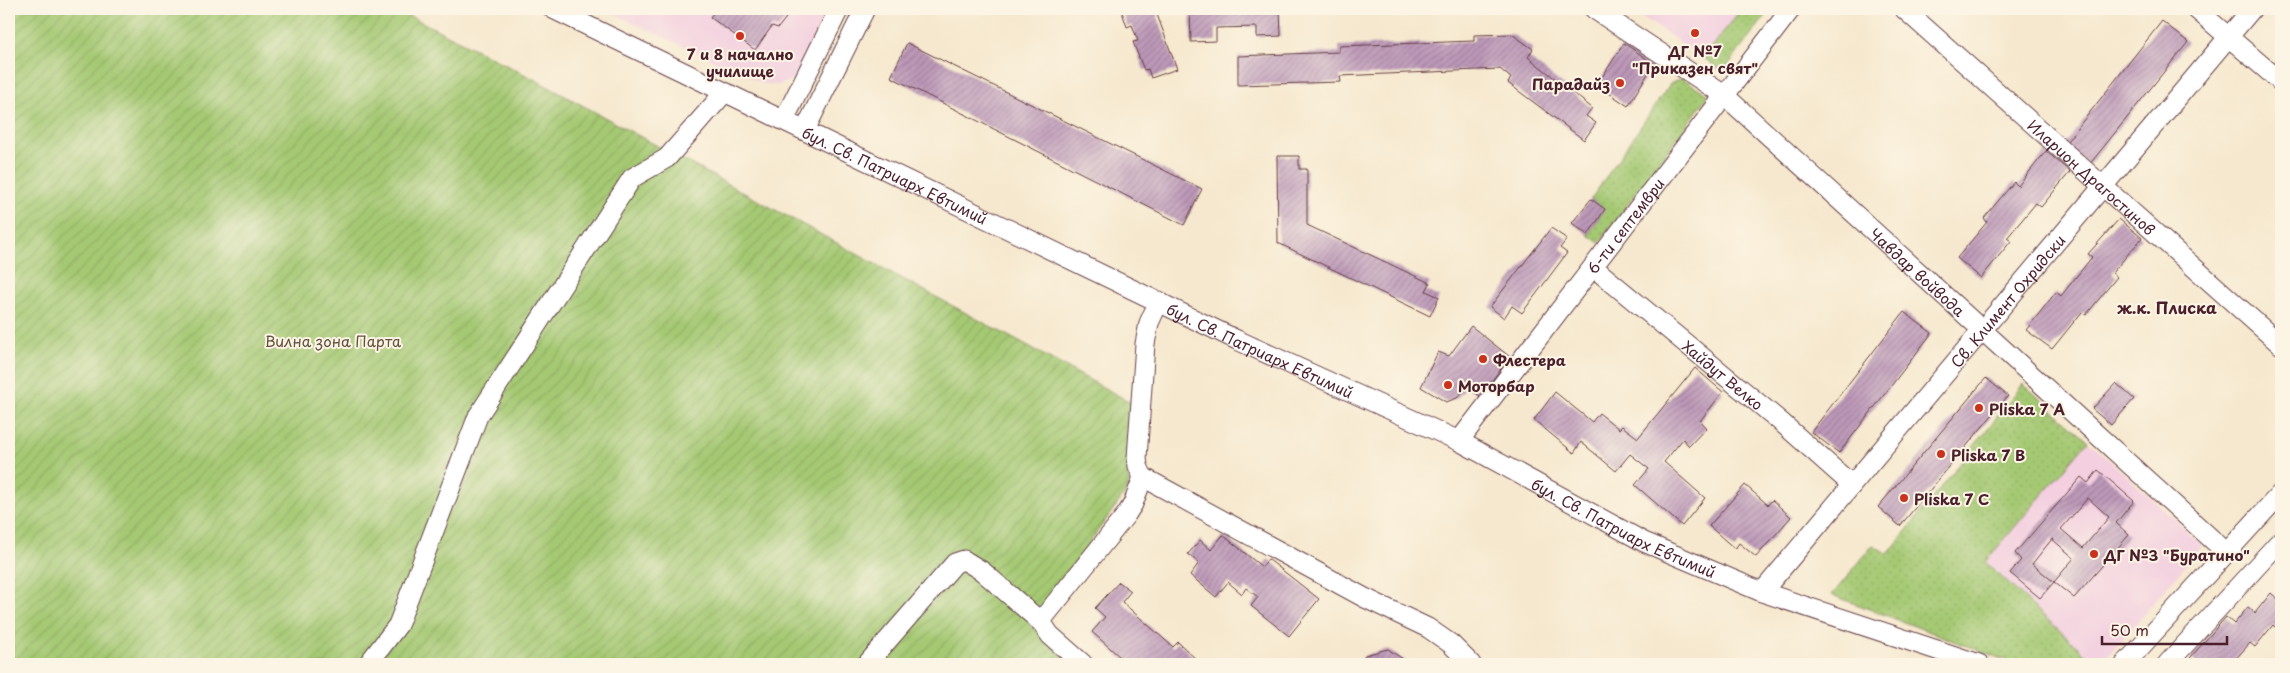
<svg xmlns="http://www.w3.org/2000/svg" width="2290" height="673" font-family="'Playpen Sans',sans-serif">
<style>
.built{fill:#f3cfdf}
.grass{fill:url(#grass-dots);stroke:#78744f}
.garden{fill:url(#garden-furrows);stroke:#78744f}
.building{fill:url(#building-hatch);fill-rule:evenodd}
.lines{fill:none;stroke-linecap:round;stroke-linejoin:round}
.street-casing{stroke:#643d43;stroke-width:21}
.street{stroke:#fff;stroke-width:19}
.poi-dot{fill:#c8321e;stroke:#fcf5e5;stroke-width:2}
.labels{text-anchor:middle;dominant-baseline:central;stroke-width:4;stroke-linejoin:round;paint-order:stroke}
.poi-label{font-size:15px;font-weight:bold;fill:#4a1f2b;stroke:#fcf5e5;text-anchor:start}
.street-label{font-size:15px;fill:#4a1f2b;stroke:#fcf5e5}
.park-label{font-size:15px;fill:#655241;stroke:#fcf5e5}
.neighbourhood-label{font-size:16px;font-weight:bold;fill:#4a1f2b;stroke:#fcf5e5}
</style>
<defs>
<pattern id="grass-dots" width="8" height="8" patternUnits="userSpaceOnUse" patternTransform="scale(1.25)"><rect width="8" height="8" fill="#a5c973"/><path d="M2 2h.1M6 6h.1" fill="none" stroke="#90ac64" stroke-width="1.8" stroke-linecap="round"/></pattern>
<pattern id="garden-furrows" width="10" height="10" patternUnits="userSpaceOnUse" patternTransform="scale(1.25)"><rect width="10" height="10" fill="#a5c973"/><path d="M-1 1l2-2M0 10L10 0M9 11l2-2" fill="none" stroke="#90ac64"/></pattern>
<pattern id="building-hatch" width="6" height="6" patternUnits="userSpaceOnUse" patternTransform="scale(1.25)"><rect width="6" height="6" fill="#bd99b9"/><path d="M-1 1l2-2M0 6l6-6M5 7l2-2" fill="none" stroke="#9c7c97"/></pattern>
</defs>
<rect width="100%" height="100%" fill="#fcf5e5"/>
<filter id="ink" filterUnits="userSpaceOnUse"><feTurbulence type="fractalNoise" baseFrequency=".02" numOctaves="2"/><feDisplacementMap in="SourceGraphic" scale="10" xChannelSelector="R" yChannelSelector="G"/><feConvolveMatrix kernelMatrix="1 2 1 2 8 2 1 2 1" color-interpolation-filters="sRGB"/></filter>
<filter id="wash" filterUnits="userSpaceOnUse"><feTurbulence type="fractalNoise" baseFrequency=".0096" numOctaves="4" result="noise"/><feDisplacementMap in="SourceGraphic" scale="20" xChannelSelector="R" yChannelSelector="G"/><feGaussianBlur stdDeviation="1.12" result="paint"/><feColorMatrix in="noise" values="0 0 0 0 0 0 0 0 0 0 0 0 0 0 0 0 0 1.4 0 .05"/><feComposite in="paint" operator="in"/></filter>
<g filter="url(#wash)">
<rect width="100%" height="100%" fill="#f6e8ce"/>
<path class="built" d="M604,9H830L806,63L792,80L778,85L764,84Z
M1630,9H1741L1704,58Z
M2088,441L2203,545L2101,664H2096L1985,562Z"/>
<path class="grass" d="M1741,9H1771L1723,72L1704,58Z
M1682,78L1709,95L1599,243L1588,235L1605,209L1591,199L1670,84Z
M2023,384L2088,441L1985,562L2096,664H2015L1832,595L1873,545L1888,554Z"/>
<path class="garden" d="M9,9H396L532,78L1132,403L1128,489L1030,625L1071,664H9Z"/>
<g id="blocks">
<path class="building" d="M716,9H793L778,28L772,26L755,50L710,17Z
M1121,9H1155L1177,69L1151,78L1148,69L1144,70L1133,42L1138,41L1132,25L1127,27Z
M1190,9H1280L1281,36L1257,37V27L1216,28V41L1191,42Z
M2162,21L2188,42L2089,165L2064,145Z
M1512,34L1533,49L1528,57L1592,108L1586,116L1596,123L1584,140L1508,83L1511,78L1500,69L1340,76L1341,82L1238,85V56L1339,52V46L1474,41V35Z
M907,43L1202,189L1184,225L891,77Z
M1624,43L1654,64L1628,106L1597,85Z
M2046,151L2070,172L2041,207L2036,203L2007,238L2011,241L1981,278L1957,258L1987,222L1984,218L2014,182L2018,186Z
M1277,156H1299V169H1307V225L1430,283L1426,291L1439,297L1430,316L1278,243Z
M1591,199L1605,209L1588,235L1572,223Z
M2119,219L2142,238L2112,273L2117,277L2086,315L2082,312L2052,349L2026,330L2056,292L2061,296L2092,257L2088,254Z
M1551,228L1567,239L1560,248L1567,253L1522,313L1512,306L1504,318L1490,307Z
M1904,312L1932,333L1839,453L1811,432Z
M1471,326L1510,357L1480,396L1467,387L1457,398L1446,402L1421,387L1438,352L1449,356Z
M1695,368L1723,392L1700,421L1706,428L1689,446L1683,439L1664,462L1705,498L1682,526L1635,485L1649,469L1630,454L1616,471L1581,442L1574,453L1534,420L1555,392L1592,422L1599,413L1619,429L1622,426L1638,438Z
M1986,378L2008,396L1900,526L1878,507Z
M2116,383L2134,399L2111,425L2092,409Z
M2098,470L2134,501L2116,523L2129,535L2074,598L2054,582L2074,558L2052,539L2032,564L2054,582L2040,598L2010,573L2021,560L2015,553L2081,477L2088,483ZM2088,498L2109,517L2083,548L2061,529Z
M1745,485L1768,505L1772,500L1791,517L1756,557L1739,543L1735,549L1709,526Z
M1223,535L1262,567L1268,559L1319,599L1289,636L1251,606L1258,597L1246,588L1242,594L1228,582L1216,597L1190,575L1199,563L1188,554L1200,540L1211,550Z
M1119,582L1131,591L1122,602L1173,647L1178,642L1201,664H1128L1092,632L1105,617L1095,608Z
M2271,593L2281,602V624L2277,629L2273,625L2255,647L2250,643L2231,664H2197L2190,658L2226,617L2234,624L2248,607L2255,613Z
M1388,649L1410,664H1358L1365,655Z"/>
</g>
</g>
<g filter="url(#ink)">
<use href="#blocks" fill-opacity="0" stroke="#643d43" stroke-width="1"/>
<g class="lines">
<defs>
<g id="street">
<path id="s1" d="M553,9L1237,340L1459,441L1644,542L1762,592L1979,664"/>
<path id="s2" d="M1594,9L1724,95L2227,553"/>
<path id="s3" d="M1904,9L2281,345"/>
<path d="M2196,9L2281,82"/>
<path d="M784,120L839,9"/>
<path d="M805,130L865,9"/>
<path id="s4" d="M1593,267L1781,422L1852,485"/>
<path id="s5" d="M1459,441L1791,9"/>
<path d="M1143,477L1365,598L1428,628L1451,644L1471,664"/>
<path id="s6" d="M1762,592L2252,9"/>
<path d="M368,664L398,625L478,416L632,178L667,158L724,93"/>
<path d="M867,664L955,563L964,560L982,571L1042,623"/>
<path d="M1083,664L1050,635L1042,623L1044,617L1126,515L1133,504L1143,477L1138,466L1137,458L1145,344L1149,323L1159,301"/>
<path d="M2125,664L2281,493"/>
<path d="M2167,664L2281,540"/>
</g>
</defs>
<use href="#street" class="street-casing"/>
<use href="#street" class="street"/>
</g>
</g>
<g class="poi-dot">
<circle cx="1695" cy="33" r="5"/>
<circle cx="740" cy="36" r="5"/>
<circle cx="1620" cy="83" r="5"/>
<circle cx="1483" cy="359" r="5"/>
<circle cx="1448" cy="385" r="5"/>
<circle cx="1979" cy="408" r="5"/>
<circle cx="1941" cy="454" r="5"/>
<circle cx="1904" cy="498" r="5"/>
<circle cx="2094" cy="554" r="5"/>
</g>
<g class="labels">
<g class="poi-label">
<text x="1695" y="50" text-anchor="middle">ДГ №7<tspan x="1695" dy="17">"Приказен свят"</tspan></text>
<text x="740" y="53" text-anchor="middle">7 и 8 начално<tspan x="740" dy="17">училище</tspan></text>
<text x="1610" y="83" text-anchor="end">Парадайз</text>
<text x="1493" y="359">Флестера</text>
<text x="1458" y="385">Моторбар</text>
<text x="1989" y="408">Pliska 7 A</text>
<text x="1951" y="454">Pliska 7 B</text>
<text x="1914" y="498">Pliska 7 C</text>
<text x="2104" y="554">ДГ №3 "Буратино"</text>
</g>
<g class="street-label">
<text stroke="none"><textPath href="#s1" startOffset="380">бул. Св. Патриарх Евтимий</textPath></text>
<text stroke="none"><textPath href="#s3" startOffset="252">Иларион Драгостинов</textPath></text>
<text stroke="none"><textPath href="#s5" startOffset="272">6-ти септември</textPath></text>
<text stroke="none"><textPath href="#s2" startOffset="418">Чавдар войвода</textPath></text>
<text stroke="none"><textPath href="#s6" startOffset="381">Св. Климент Охридски</textPath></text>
<text stroke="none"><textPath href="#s1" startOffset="785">бул. Св. Патриарх Евтимий</textPath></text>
<text stroke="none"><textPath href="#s4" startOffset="169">Хайдут Велко</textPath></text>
<text stroke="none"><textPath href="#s1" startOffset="1190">бул. Св. Патриарх Евтимий</textPath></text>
</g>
<g class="park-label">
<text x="333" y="340">Вилна зона Парта</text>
</g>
<g class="neighbourhood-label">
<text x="2167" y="307">ж.к. Плиска</text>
</g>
</g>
<rect width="2290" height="673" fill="none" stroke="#fcf5e5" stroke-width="30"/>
<path d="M2102 636v8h125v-8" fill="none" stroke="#4a1f2b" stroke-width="2.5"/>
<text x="2110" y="636" font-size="15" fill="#4a1f2b" stroke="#fcf5e5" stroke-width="4" paint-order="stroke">50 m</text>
</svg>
